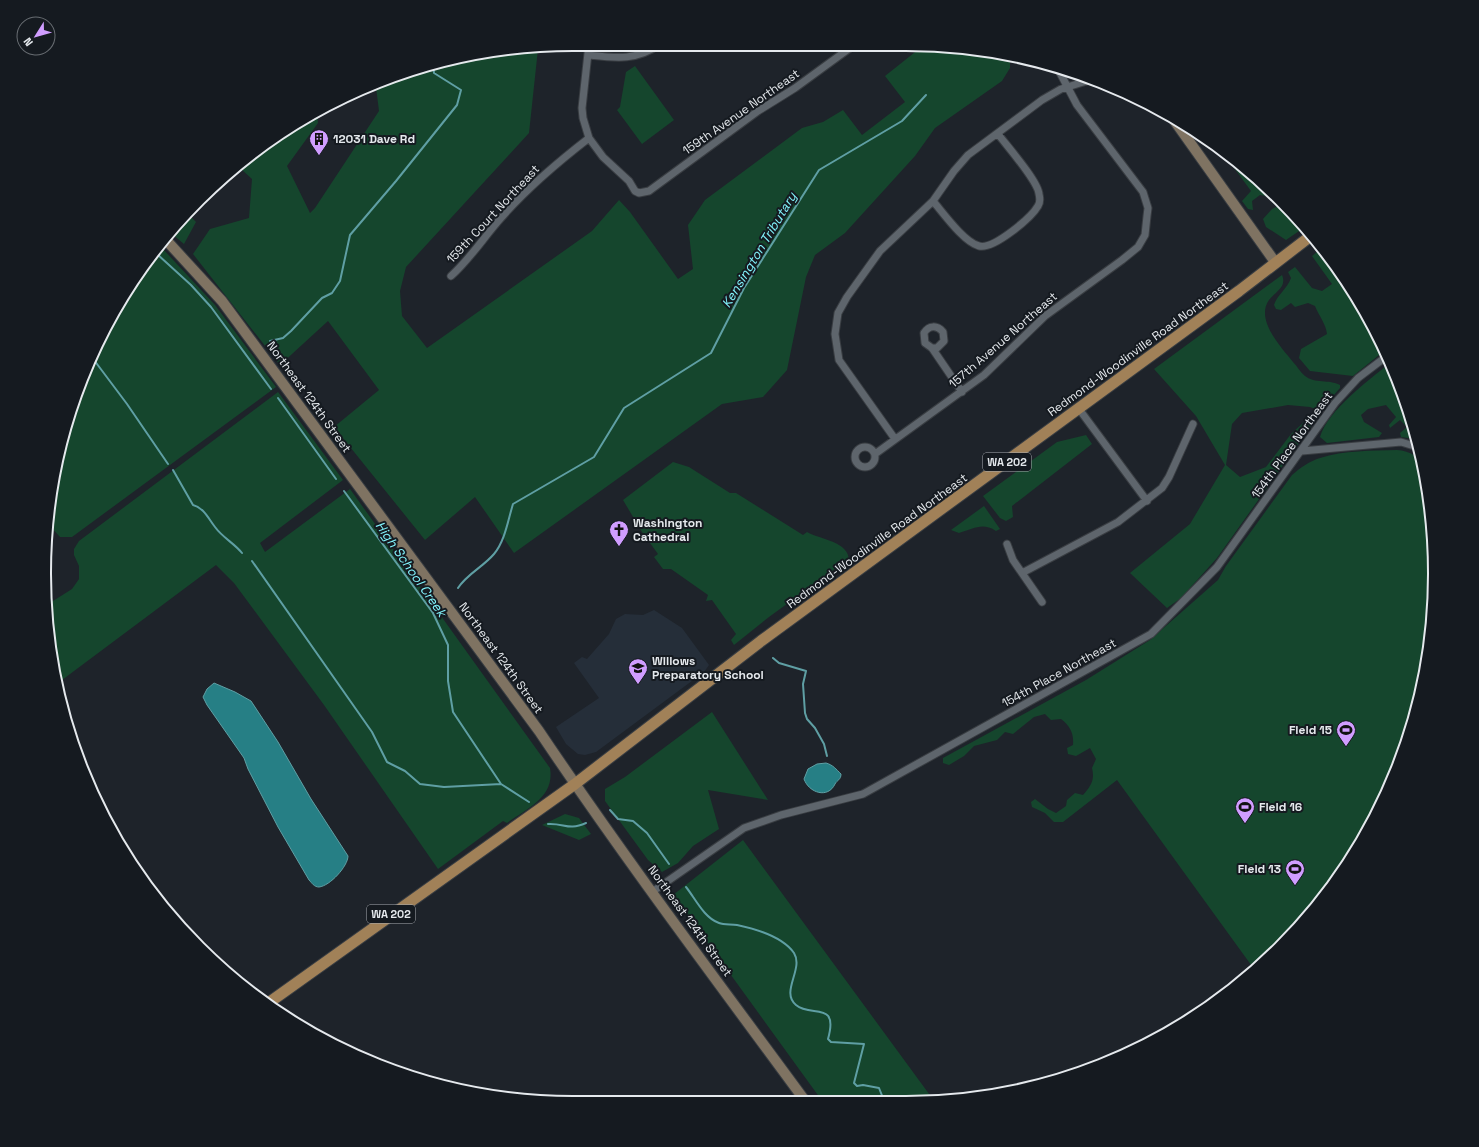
<svg xmlns="http://www.w3.org/2000/svg" width="1479" height="1147" font-family="'Space Grotesk',sans-serif">
<style>
.built{fill:#252e39}
.green{fill:#15462d}
.water{fill:#267f85;stroke:#5f9fa4}
.lines{fill:none;stroke-linecap:round;stroke-linejoin:round}
.stream{stroke:#5f9fa4;stroke-width:2}
.street-casing{stroke:#393d42;stroke-width:9}
.secondary-casing{stroke:#393d42;stroke-width:12}
.primary-casing{stroke:#393d42;stroke-width:13}
.street{stroke:#5e656c;stroke-width:7}
.secondary{stroke:#7f7362;stroke-width:10}
.primary{stroke:#a18158;stroke-width:11}
.labels{text-anchor:middle;dominant-baseline:central;stroke-width:4;stroke-linejoin:round;paint-order:stroke}
.shield{fill:#151a20;stroke:#a7abb0;stroke-width:1}
.shield-label{font-size:11px;font-weight:bold;fill:#e5e9ed}
.street-label{font-size:12px;fill:#e5e9ed;stroke:#151a20}
.poi-label{font-size:12px;font-weight:bold;fill:#e5e9ed;stroke:#151a20;text-anchor:start}
.water-label{font-size:13px;font-style:italic;fill:#83f6fe;stroke:#151a20}
.rim{fill:none;stroke:#e5e9ed;stroke-width:2}
</style>
<rect width="100%" height="100%" fill="#1e232a"/>
<path class="built" d="M654,610L682,628L709,665L704,672L596,752L585,755L578,754L566,744L556,727L599,698L574,663L582,657L587,659L609,634L616,619L625,614L643,615Z"/>
<path class="green" d="M924,45H940L1010,59V68L1002,81L935,128L915,156L845,233L815,255L806,277L787,370L763,397L722,404L514,553L475,497L425,540L334,427L379,390L328,321L280,365L193,254L210,229L249,218L252,179L240,168L309,115L317,111L318,123L287,166L310,213L315,208L379,111L376,87L436,62L538,49L529,133L406,267L400,291L402,316L427,348L592,231L619,200L630,212L678,279L693,269L688,225L705,200L802,128L823,122L843,110L862,135L905,102L885,76Z
M635,66L674,120L642,144L617,110L620,107L626,72Z
M1237,162L1275,198L1272,200L1266,196L1260,195L1252,201L1253,210L1248,209L1242,201L1251,191L1232,165Z
M1282,204L1305,227L1286,240L1266,227L1263,219L1272,209Z
M188,214L196,222L184,244L172,234Z
M162,248L215,305L276,387L72,537H60L50,526L62,437L115,309Z
M1322,248L1346,280L1384,351L1353,376L1310,371L1299,358L1301,349L1327,334C1326,324 1319,316 1315,306L1308,303L1295,307L1291,303L1281,310L1276,309L1274,305C1277,295 1287,289 1291,278L1288,272L1295,267L1312,288L1322,291L1332,284L1312,256Z
M1282,275C1287,287 1276,291 1269,300C1255,320 1281,347 1293,362C1297,366 1300,372 1305,376C1315,384 1329,379 1340,385V388L1320,411L1310,407L1288,405L1242,413L1232,424L1226,465L1240,477L1266,467L1291,434L1304,422L1311,426L1217,558L1181,598L1167,608L1130,573L1190,524L1225,465L1196,416L1154,369Z
M1390,363L1395,371L1415,439L1401,437L1400,433L1407,427L1400,420L1390,428L1389,425L1396,417L1386,405L1368,409L1361,415L1364,422L1382,433L1379,437L1327,443L1320,437C1328,410 1369,380 1390,363Z
M278,392L343,480L260,543L265,552L350,489L550,768C555,797 528,808 507,823L503,821L438,869L324,705L234,583L216,565L58,683L48,601H53L72,589L79,579V566L74,555V549L79,541Z
M1086,435L1092,444L1012,506L1013,517L1006,521L1000,518L983,496L1057,442Z
M1397,450C1410,451 1421,457 1425,470L1435,574L1432,602L1425,677L1395,776L1346,868L1280,948L1254,969L1117,780L1063,822H1054L1045,813L1032,807L1031,802L1035,799L1048,809L1056,813L1066,806L1067,800L1075,793L1083,795C1091,786 1095,780 1092,768L1096,759L1090,748L1076,756L1068,754L1067,748L1073,745C1074,733 1070,726 1061,719L1051,720L1045,714L1034,717L1013,734L1005,732L997,740L974,746L964,756L949,765L943,763V758L1086,680L1150,640L1218,580L1226,566L1292,475C1300,468 1310,461 1320,458C1344,450 1372,451 1397,450Z
M673,462L689,467L730,493H736L803,535L807,532C821,540 849,541 849,561L843,563L769,617L734,645L731,640L736,634L712,600L706,601L708,595L671,569H663L654,557L658,554L642,532L623,500Z
M984,506L1000,529L996,531C982,522 974,529 959,533L951,530Z
M712,712L768,800L708,790L719,829L693,846L678,863L662,872L648,860L605,801V789L625,777Z
M565,814L579,818L591,834L579,840L542,825Z
M743,840L932,1098H820L673,895Z"/>
<path class="water" d="M214,683L235,692L251,701L278,742L311,799L348,856C348,866 330,886 319,887C314,887 312,883 309,880L278,827L248,769L244,758L207,705L203,697L207,689Z
M826,763C833,765 836,769 841,774C841,780 837,780 835,784C828,799 809,793 804,779L808,769L817,764Z"/>
<g class="lines">
<path class="stream" d="M157,254L191,285L211,307L271,389
M270,341L283,338L291,331L322,298L332,293L340,281L350,235L396,181L457,105L461,90L434,73L433,63
M94,360L127,404L168,464
M278,398L336,479
M173,470L193,505C204,508 208,518 215,527C223,538 234,543 242,553
M344,491L433,613L448,645V681L453,712L501,784L529,802
M252,561L372,732L387,762L405,771L420,784L444,787L501,784
M458,588C467,574 483,567 494,554C505,541 508,520 513,504L594,457L624,408L711,353L744,288L819,170L902,121L926,95
M773,658L779,663L806,671L803,684L805,713L807,719L815,728L824,744L827,756
M610,810L618,819L633,821L647,833L669,864
M548,824C565,823 568,831 586,823
M686,887C695,898 704,918 719,923C724,925 731,924 737,925C756,929 782,936 794,953C804,969 780,992 796,1005C811,1018 839,1000 828,1039L831,1042L864,1044L854,1083L857,1086L863,1085L879,1088L883,1098"/>
<defs>
<path id="street" d="M589,44L582,108L583,118L589,138L603,157L629,181L635,191L639,193L649,191L758,111L795,88L854,45
M588,55C616,58 636,61 660,44
M933,201C944,214 964,242 979,246C993,250 1031,218 1038,206C1040,203 1040,198 1039,194C1038,181 1007,146 998,134
M451,276C470,259 484,237 501,218C527,188 558,162 589,138
M932,348H937L944,341L943,332C937,325 929,325 924,333L925,343L932,348L962,392
M1079,409L1147,501
M895,439L839,360L835,334L838,313L847,297L880,251L933,201L954,171L968,155L1042,100L1061,89L1093,79
M855 457a10 10 0 1 1 20 0a10 10 0 1 1-20 0Z
M1302,451L1401,442L1414,446L1418,449
M875,454L984,375L1045,316L1122,260L1138,247L1145,235L1147,216L1148,208L1143,192L1077,105L1058,69
M1007,544L1013,560L1042,602
M1022,573L1118,522L1162,488L1169,477L1193,424
M652,892L744,828L781,815L863,794L1151,634L1217,567L1335,403L1358,378L1387,356"/>
<path id="secondary" d="M1174,120L1275,262
M167,241L222,301L539,731C623,856 714,977 803,1098"/>
<path id="primary" d="M267,1004L575,784L761,641L1239,291L1312,235"/>
</defs>
<use href="#street" class="street-casing"/>
<use href="#secondary" class="secondary-casing"/>
<use href="#primary" class="primary-casing"/>
<use href="#street" class="street"/>
<use href="#secondary" class="secondary"/>
<use href="#primary" class="primary"/>
</g>
<defs>
<symbol id="building-pin" viewBox="-11 -11 22 30"><path d="M0 17L-7.5 6A9.5 9.5 0 1 1 7.5 6Z" fill="#d09dff" stroke="#151a20"/><path d="M-4-6H4V6H1V3H-1V6H-4ZM-2.5-4.3h1.7v1.8h-1.7ZM.8-4.3h1.7v1.8H.8ZM-2.5-1h1.7V.8h-1.7ZM.8-1h1.7V.8H.8Z" fill="#111"/></symbol>
<symbol id="church-pin" viewBox="-11 -11 22 30"><path d="M0 17L-7.5 6A9.5 9.5 0 1 1 7.5 6Z" fill="#d09dff" stroke="#151a20"/><path d="M-1.2-6h2.4v3.5h3.3v2.4h-3.3V6h-2.4V-.1h-3.3v-2.4h3.3Z" fill="#111"/></symbol>
<symbol id="school-pin" viewBox="-11 -11 22 30"><path d="M0 17L-7.5 6A9.5 9.5 0 1 1 7.5 6Z" fill="#d09dff" stroke="#151a20"/><path d="M0-5L7-2L0 1L-7-2ZM-4 1L0 2.5L4 1V4Q0 6-4 4Z" fill="#111"/></symbol>
<symbol id="stadium-pin" viewBox="-11 -11 22 30"><path d="M0 17L-7.5 6A9.5 9.5 0 1 1 7.5 6Z" fill="#d09dff" stroke="#151a20"/><path d="M0-5a6.5 5 0 1 0 0 10a6.5 5 0 1 0 0-10ZM-3.5-1.8h7v3.6h-7Z" fill="#111"/></symbol>
</defs>
<g fill-rule="evenodd">
<use href="#building-pin" x="308" y="128" width="22" height="30"/>
<use href="#church-pin" x="608" y="519" width="22" height="30"/>
<use href="#school-pin" x="627" y="657" width="22" height="30"/>
<use href="#stadium-pin" x="1335" y="719" width="22" height="30"/>
<use href="#stadium-pin" x="1234" y="796" width="22" height="30"/>
<use href="#stadium-pin" x="1284" y="858" width="22" height="30"/>
</g>
<g class="labels">
<g class="shield">
<rect x="983" y="453" width="48" height="18" rx="3"/>
<rect x="367" y="905" width="48" height="18" rx="3"/>
</g>
<g class="shield-label">
<text x="1007" y="462">WA 202</text>
<text x="391" y="914">WA 202</text>
</g>
<g class="street-label">
<text transform="translate(741 112) rotate(-35)">159th Avenue Northeast</text>
<text transform="translate(493 214) rotate(-47)">159th Court Northeast</text>
<text transform="translate(1003 340) rotate(-41)">157th Avenue Northeast</text>
<text transform="translate(1138 349) rotate(-36)">Redmond-Woodinville Road Northeast</text>
<text transform="translate(309 397) rotate(54)">Northeast 124th Street</text>
<text transform="translate(1292 445) rotate(-54)">154th Place Northeast</text>
<text transform="translate(877 541) rotate(-36)">Redmond-Woodinville Road Northeast</text>
<text transform="translate(501 658) rotate(54)">Northeast 124th Street</text>
<text transform="translate(1059 673) rotate(-29)">154th Place Northeast</text>
<text transform="translate(690 921) rotate(54)">Northeast 124th Street</text>
</g>
<g class="poi-label">
<text x="333" y="139">12031 Dave Rd</text>
<text x="633" y="523">Washington<tspan x="633" dy="14">Cathedral</tspan></text>
<text x="652" y="661">Willows<tspan x="652" dy="14">Preparatory School</tspan></text>
<text x="1332" y="730" text-anchor="end">Field 15</text>
<text x="1259" y="807">Field 16</text>
<text x="1281" y="869" text-anchor="end">Field 13</text>
</g>
<g class="water-label">
<text transform="translate(759 250) rotate(-59)">Kensington Tributary</text>
<text transform="translate(411 569) rotate(55)">High School Creek</text>
</g>
</g>
<path d="M0 0H1479V1147H0ZM573 51H906A522 522 0 0 1 1428 573V574A522 522 0 0 1 906 1096H573A522 522 0 0 1 51 574V573A522 522 0 0 1 573 51Z" fill="#151a20" fill-rule="evenodd"/>
<path class="rim" d="M573 51H906A522 522 0 0 1 1428 573V574A522 522 0 0 1 906 1096H573A522 522 0 0 1 51 574V573A522 522 0 0 1 573 51Z"/>
<g transform="translate(36 36) rotate(233)"><circle r="19" fill="#151a20" stroke="#686d72"/>
<path d="M0-3L7 15L0 10L-7 15Z" fill="#d09dff"/>
<text y="-6" font-size="11" font-weight="bold" text-anchor="middle" fill="#e5e9ed">N</text>
</g>
</svg>
